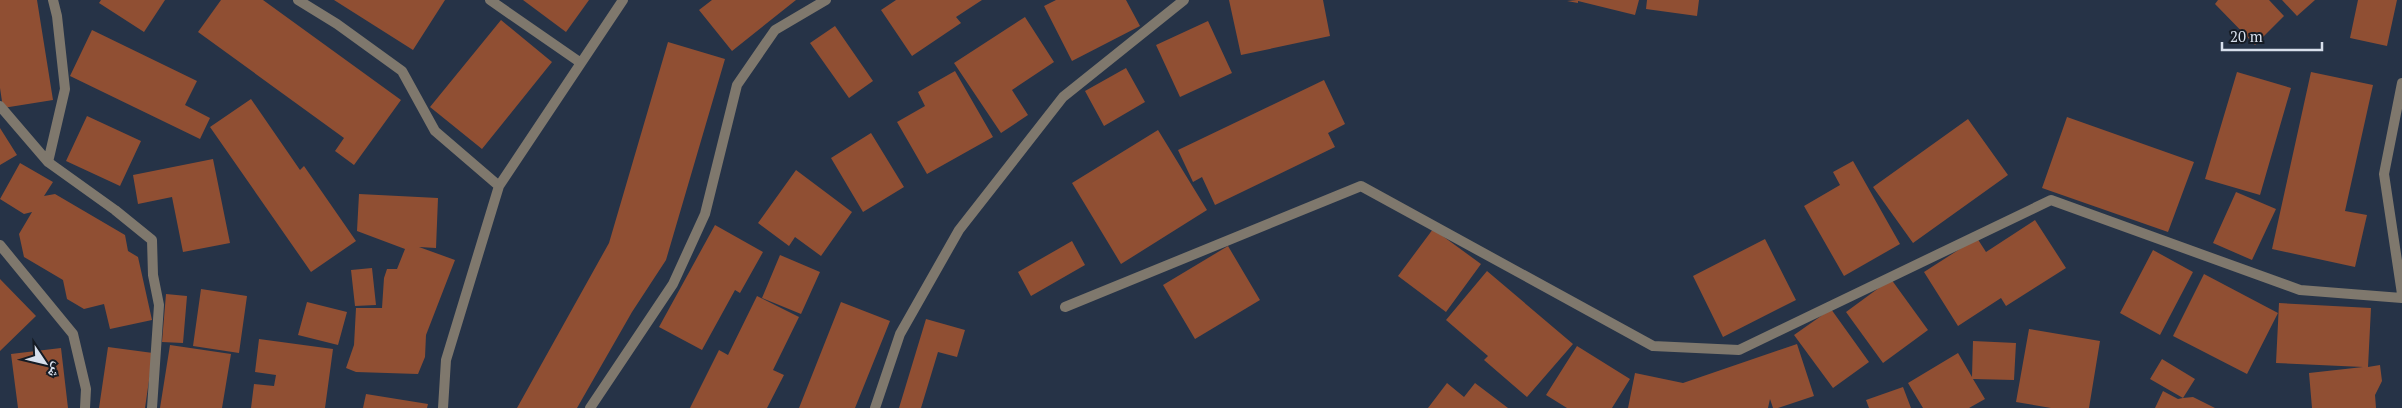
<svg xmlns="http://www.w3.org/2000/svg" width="2402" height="408" font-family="'PT Serif','Noto Naskh Arabic',serif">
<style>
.building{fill:#904f33}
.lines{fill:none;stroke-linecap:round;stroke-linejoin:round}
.street{stroke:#7f786d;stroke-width:10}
</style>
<rect width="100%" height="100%" fill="#263347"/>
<path class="building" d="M0,0H37L53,100L3,108L0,88Z
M101,0H165L144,32L99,3Z
M221,0H263L401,100L354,165L335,151L344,138L198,32Z
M334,0H445L413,50Z
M523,0H589L566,32Z
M712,0H796L732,51L699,10Z
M896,0H982L956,17L961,23L912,56L881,10Z
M1056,0H1126L1140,26L1072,61L1044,6Z
M1229,0H1323L1330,36L1241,55Z
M1577,0H1639L1635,15L1578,1V3L1567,1Z
M1647,0H1699L1697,16L1646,9Z
M2218,0H2269L2284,16L2255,45L2215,4Z
M2282,0H2315L2297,16Z
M2358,0H2397L2387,46L2350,38Z
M1025,17L1054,62L1012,90L1028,115L1001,133L954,63Z
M501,20L552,62L482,149L430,107Z
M1208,21L1232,73L1180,97L1156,45Z
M835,26L873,81L849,98L810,43Z
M92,30L197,81L185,105L210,118L200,139L70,76Z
M668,42L725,59L666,260L632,312L577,408H517L609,243Z
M1126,68L1145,102L1104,126L1085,91Z
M955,71L993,137L927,174L897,122L925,106L918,92Z
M2237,72L2291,88L2260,195L2205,179Z
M2311,72L2373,85L2345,211L2367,215L2355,267L2272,249Z
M1324,80L1345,124L1328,133L1335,147L1215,205L1202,177L1193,182L1178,150Z
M251,99L300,170L304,166L356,241L311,272L210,127Z
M87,116L141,141L120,186L66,161Z
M2067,117L2194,162L2168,232L2042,188Z
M1968,119L2008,175L1913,243L1873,187Z
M0,128L17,155L0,165Z
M1158,130L1207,210L1121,264L1072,183Z
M871,133L904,187L863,212L831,158Z
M213,159L230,243L183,252L172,197L138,204L133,175Z
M1853,161L1900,244L1844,276L1804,206L1840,185L1833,172Z
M20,163L53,182L44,196L55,194L125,235L128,251L138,257L152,320L110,329L104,304L84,309L67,299L63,280L24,257L19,234L32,212L24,214L0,199Z
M796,170L852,212L821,256L795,237L789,246L758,223Z
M2236,192L2276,209L2252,260L2213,243Z
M359,194L438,198L436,248L419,247L455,260L426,335L425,357L418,374L356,372L346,368L354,345L356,308H382L384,278L387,269H397L405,249L357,231Z
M2035,220L2066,268L2006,306L2001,298L1958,326L1924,272L1977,238L1986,252Z
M715,225L763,252L740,293L735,290L702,350L659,327Z
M1433,229L1481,264L1446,312L1398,276Z
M1765,239L1796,300L1723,337L1693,276Z
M1072,241L1085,265L1031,296L1018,272Z
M1228,246L1260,300L1195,339L1163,285Z
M2153,250L2193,272L2160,335L2120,313Z
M780,255L820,272L801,314L762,298Z
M372,268L376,305L355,306L351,270Z
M1487,271L1573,344L1527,397L1484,360L1488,356L1446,320Z
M2204,274L2278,313L2247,374L2173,336Z
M0,279L36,316L0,351Z
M1891,279L1928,330L1883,363L1846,312Z
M201,289L247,296L239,353L193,346Z
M166,294L187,296L183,343L162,342Z
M757,296L799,317L773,370L784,375L767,408H690L719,350L728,355Z
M307,302L347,312L338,345L298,335Z
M841,302L890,321L855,408H799Z
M2279,303L2371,308L2368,367L2380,365L2382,381L2375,395L2376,408H2312L2309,373L2363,367L2276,363Z
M1831,309L1869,362L1833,388L1794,335Z
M926,319L965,330L957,357L938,352L921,408H899Z
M2029,329L2100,341L2089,408H2051L2016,402Z
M259,339L333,349L325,408H251L254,384L274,386L276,375L255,372Z
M1973,341L2016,343L2014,380L1973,379L1985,399L1969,408H1923L1908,383L1958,353L1972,377Z
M1797,344L1814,396L1778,408H1773L1770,399L1768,408H1628L1635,373L1683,383Z
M170,345L231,354L222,408H160Z
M1577,346L1630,379L1612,408H1567L1546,395Z
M108,347L153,353L145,408H99Z
M61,348L68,408H18L11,354Z
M2162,359L2195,379L2183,398L2193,397L2215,408H2155L2163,391L2178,399L2183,398L2150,379Z
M1447,383L1464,397L1475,383L1508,408H1428Z
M1903,387L1911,408H1869L1866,400Z
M366,394L428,404L427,408H363Z"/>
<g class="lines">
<path class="street" d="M298,0L337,24L402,71L435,131L499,186L623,0
M490,0L581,63
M2402,83L2384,174L2402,294
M0,106L48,162L115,210L152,240L153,275L159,305L152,408
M48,162L65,89L57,16L53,0
M0,245L73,334L86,389L85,408
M1065,307L1361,186L1653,346L1739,350L2051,200L2300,290L2402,298
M443,408L446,360L499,186
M590,408L673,284L705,214L737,85L775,30L826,0
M875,408L900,334L959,230L1063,97L1184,0"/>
</g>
<g transform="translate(45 363) rotate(125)" stroke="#151b24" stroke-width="4" paint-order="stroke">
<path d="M0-4L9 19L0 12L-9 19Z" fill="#d7dfec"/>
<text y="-8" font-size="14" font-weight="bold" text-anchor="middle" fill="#d7dfec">ش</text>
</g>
<path d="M2222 42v8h100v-8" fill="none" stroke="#d7dfec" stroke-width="2.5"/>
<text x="2230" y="42" font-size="15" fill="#d7dfec" stroke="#151b24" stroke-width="4" paint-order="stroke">20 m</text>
</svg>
